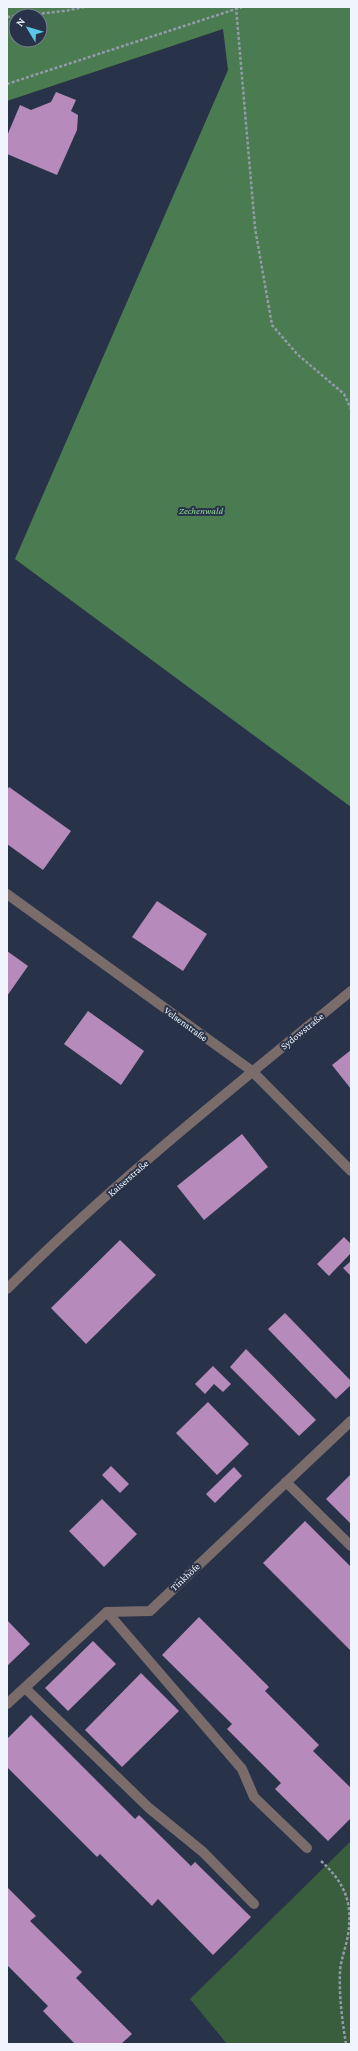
<svg xmlns="http://www.w3.org/2000/svg" width="358" height="2051" font-family="'Crimson Pro',serif">
<style>
.green{fill:#395e3d}
.forest{fill:#4b7b50;fill-rule:evenodd}
.building{fill:#b68abb}
.lines{fill:none;stroke-linecap:round;stroke-linejoin:round}
.path{stroke:#939baa;stroke-width:2.5;stroke-dasharray:3 2;stroke-linecap:butt}
.lane{stroke:#7b6c6c;stroke-width:10}
.street{stroke:#7b6c6c;stroke-width:10}
.labels{text-anchor:middle;dominant-baseline:central;stroke-width:4;stroke-linejoin:round;paint-order:stroke}
.park-label{font-size:10px;font-style:italic;fill:#8cd393;stroke:#283349}
.street-label{font-size:10px;fill:#f0f5fd;stroke:#283349}
</style>
<rect width="100%" height="100%" fill="#283349"/>
<path class="green" d="M351,1841V2044H227L190,1999Z"/>
<path class="forest" d="M7,7H351V807L15,559L228,70L223,29L7,101ZM16,16H40V40H16Z"/>
<path class="building" d="M56,92L76,100L71,111L78,115L77,130L57,175L7,154V136L20,105L31,110L51,102Z
M9,787L71,831L43,870L7,844V790Z
M157,901L207,934L183,971L132,937Z
M7,951L28,966L7,996Z
M88,1011L144,1051L121,1085L64,1044Z
M351,1050V1089L332,1065Z
M242,1134L268,1167L204,1220L177,1186Z
M344,1237L351,1244V1253L329,1276L317,1264Z
M120,1240L156,1275L86,1344L51,1308Z
M351,1261V1276L343,1268Z
M285,1313L351,1381V1385L336,1399L268,1329Z
M246,1349L316,1420L299,1436L230,1367Z
M213,1366L231,1384L223,1392L214,1384L205,1394L195,1384Z
M208,1402L249,1444L217,1475L176,1433Z
M111,1466L129,1484L120,1493L102,1475Z
M234,1467L242,1476L215,1503L206,1494Z
M351,1474V1524L326,1499Z
M102,1499L137,1534L104,1567L69,1531Z
M305,1521L351,1567V1651L263,1563Z
M199,1617L269,1687L265,1691L319,1745L313,1751L351,1788V1818L328,1841L275,1789L281,1783L227,1729L232,1724L162,1655Z
M7,1620L30,1644L7,1666Z
M93,1641L116,1664L68,1711L45,1688Z
M141,1673L179,1711L122,1767L85,1730Z
M31,1715L135,1819L139,1815L191,1866L195,1862L251,1917L213,1955L158,1899L152,1906L100,1854L97,1857L7,1767V1739Z
M7,1887L36,1916L30,1921L82,1972L76,1978L132,2034L121,2044H75L43,2011L48,2006L7,1965Z"/>
<g class="lines">
<path class="path" d="M236,7L255,228L272,325L297,354L344,394L351,409
M7,17L65,11L84,7
M7,84L242,7
M321,1861C345,1883 353,1903 348,1935C346,1947 341,1959 340,1971C339,1996 342,2020 346,2044"/>
<path class="lane" d="M286,1482L351,1546
M107,1612L242,1769L254,1797L307,1848
M25,1688L149,1808L203,1852L254,1904"/>
<path class="street" d="M7,894L252,1071L351,1171
M7,1289C114,1182 234,1087 351,991
M7,1704L107,1612L150,1611L351,1421"/>
</g>
<g class="labels">
<g class="park-label">
<text x="201" y="510">Zechenwald</text>
</g>
<g class="street-label">
<text transform="translate(186 1024) rotate(36)">Velsenstraße</text>
<text transform="translate(302 1031) rotate(-39)">Sydowstraße</text>
<text transform="translate(128 1178) rotate(-41)">Kaiserstraße</text>
<text transform="translate(185 1577) rotate(-43)">Tinkhöfe</text>
</g>
</g>
<rect width="358" height="2051" fill="none" stroke="#f0f5fd" stroke-width="16"/>
<g transform="translate(28 28) rotate(308)"><circle r="19" fill="#283349" stroke="#788191"/>
<path d="M0-3L7 15L0 10L-7 15Z" fill="#5bc8e6"/>
<text y="-6" font-size="11" font-weight="bold" text-anchor="middle" fill="#f0f5fd">N</text>
</g>
</svg>
